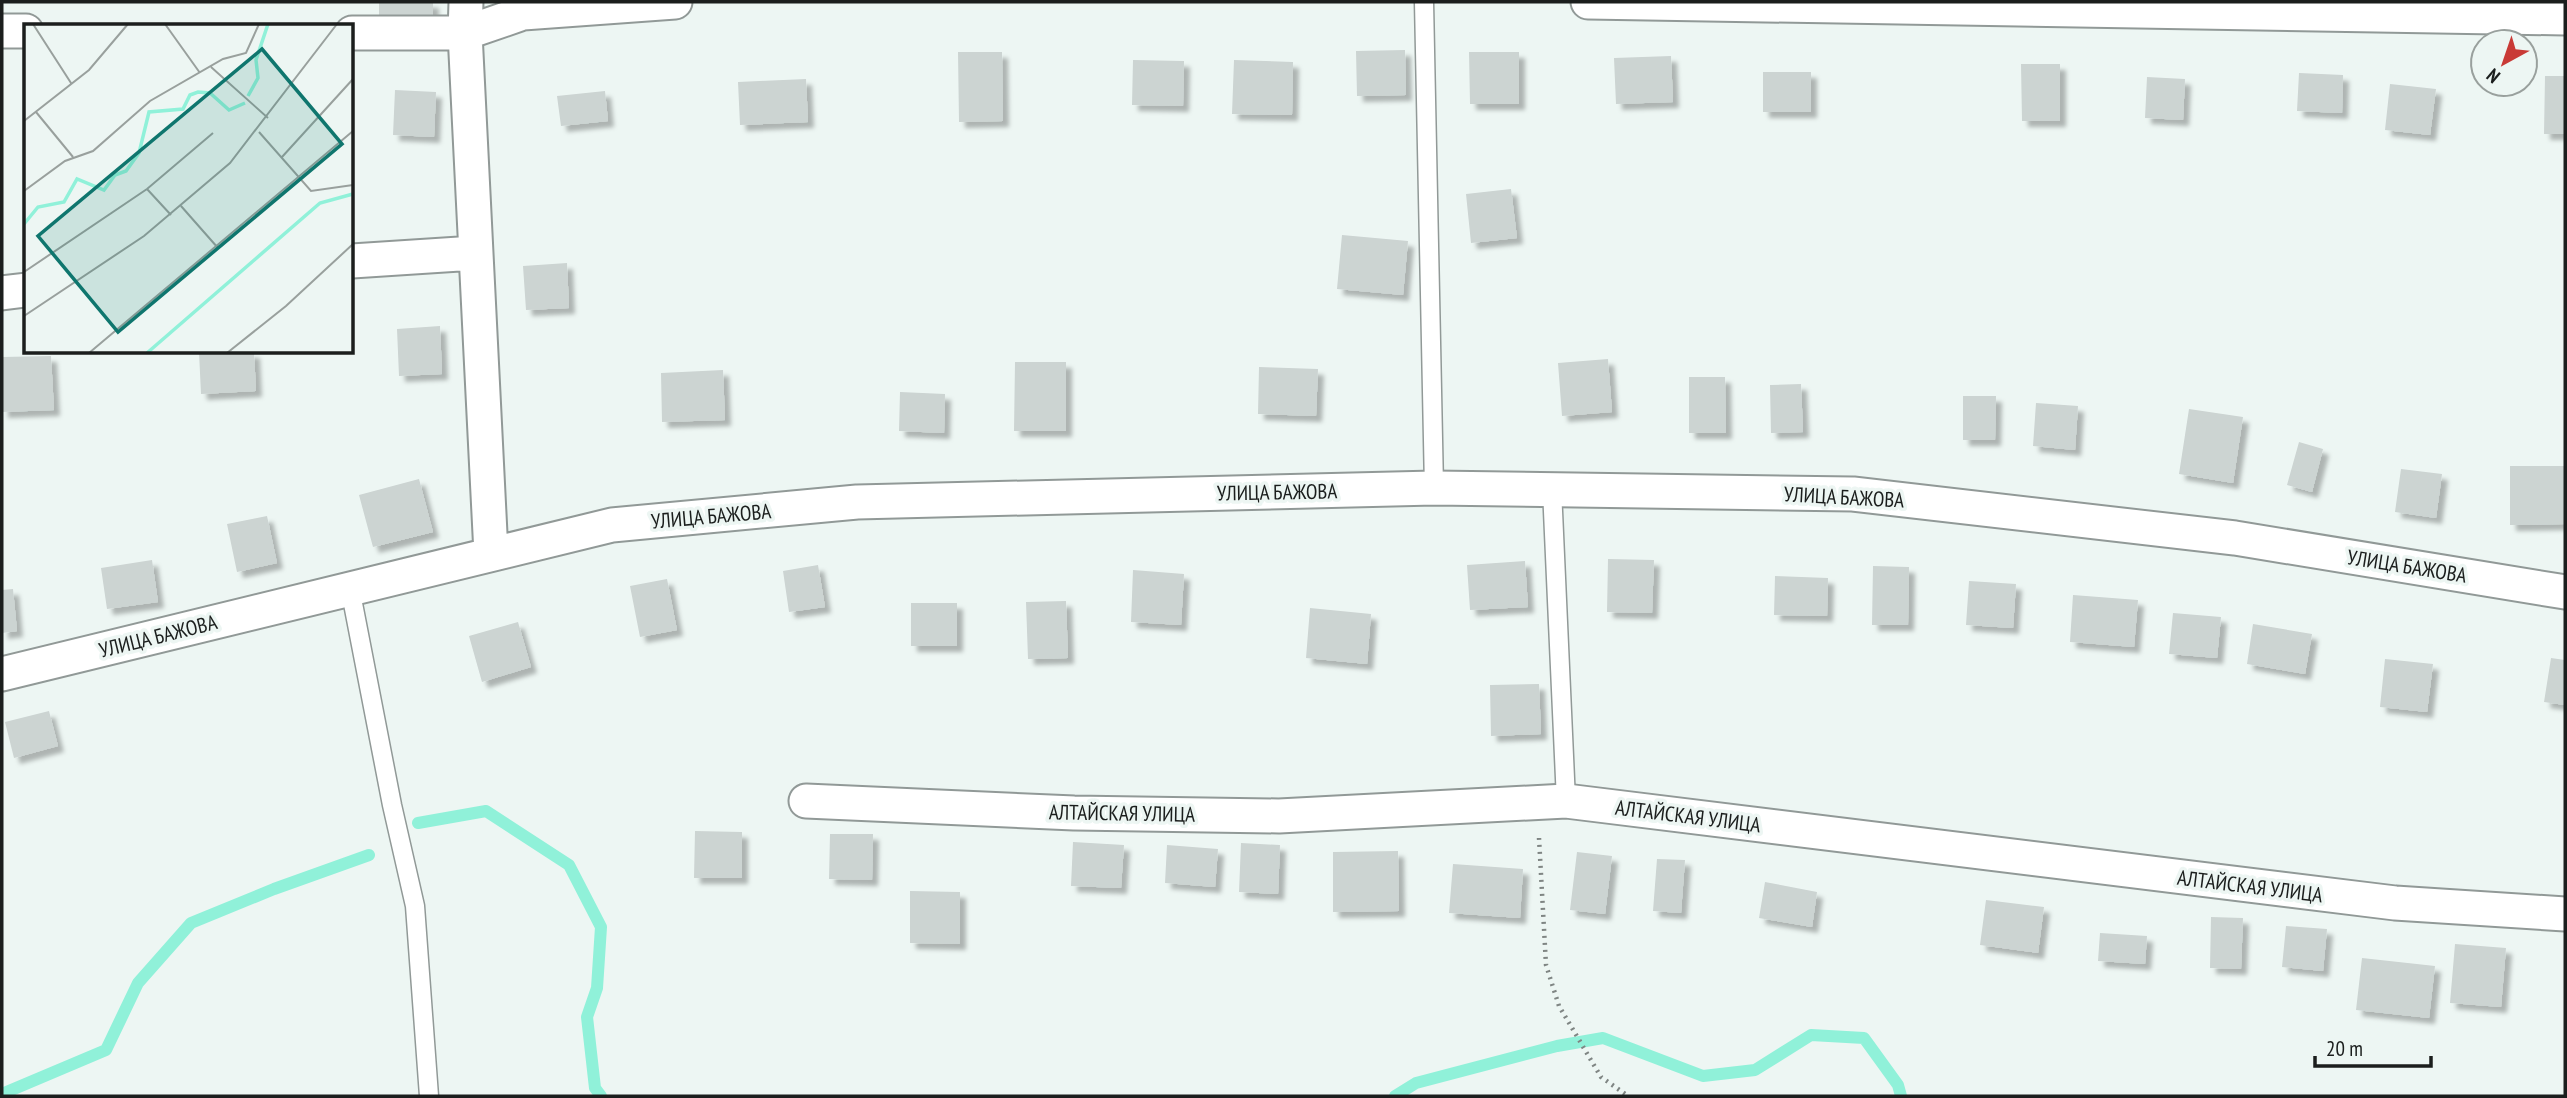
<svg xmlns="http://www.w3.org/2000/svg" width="2567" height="1098" font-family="'PT Sans Narrow',sans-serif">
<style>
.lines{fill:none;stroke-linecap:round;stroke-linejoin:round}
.stream{stroke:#90f1d9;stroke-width:12}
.building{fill:#ccd4d2;filter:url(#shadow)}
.lane-casing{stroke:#919997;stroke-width:21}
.street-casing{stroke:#919997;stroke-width:37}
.path{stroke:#7f8583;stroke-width:4.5;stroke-dasharray:2 5;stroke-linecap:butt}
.lane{stroke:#fff;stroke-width:18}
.street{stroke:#fff;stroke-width:33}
.labels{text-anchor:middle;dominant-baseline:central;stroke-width:7;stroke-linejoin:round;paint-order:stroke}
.street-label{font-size:21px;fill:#1b1e1d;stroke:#edf6f3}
.inset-river{fill:none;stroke:#90f1d9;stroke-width:3.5}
.inset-road{fill:none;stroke:#99a09d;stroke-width:2}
.view{fill:#0f766e;fill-opacity:0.15;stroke:#0f766e;stroke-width:3.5}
.inset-edge{fill:none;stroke:#1b1e1d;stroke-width:3.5}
</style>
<defs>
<filter id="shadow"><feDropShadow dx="6" dy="6" stdDeviation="2" flood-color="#0004"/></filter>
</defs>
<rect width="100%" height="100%" fill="#edf6f3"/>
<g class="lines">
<path class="stream" d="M418,823L486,811L569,865L601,927L597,988L587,1017L595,1088L601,1096
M2,1094L106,1050L138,983L191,923L274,889L369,855
M1395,1096L1416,1083L1557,1046L1603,1038L1703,1076L1755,1070L1811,1035L1864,1038L1898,1085L1901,1096"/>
</g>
<path class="building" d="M379,2H433V18L379,17Z
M1405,50L1406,95L1357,96L1356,51Z
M958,52H1002L1003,121L959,122Z
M1469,52H1519V104H1470Z
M1671,56L1673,102L1616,104L1614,58Z
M1133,60L1184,61L1183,106L1132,105Z
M1234,60L1293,62L1292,115L1232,114Z
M2021,64H2060V121H2022Z
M1763,72H1811V112H1763Z
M2299,73L2343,75L2342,113L2297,111Z
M2545,76H2565V134H2544Z
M2147,77L2185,79L2183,120L2145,118Z
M806,79L808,122L740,125L738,82Z
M2390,84L2436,89L2430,135L2385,130Z
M395,90L436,92L434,137L393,135Z
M605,91L608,121L561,126L557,96Z
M1511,189L1517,238L1471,243L1466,194Z
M1342,235L1408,241L1403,295L1337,289Z
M567,263L569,308L526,310L523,266Z
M440,326L442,374L399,376L397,329Z
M199,352H254L256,391L201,394Z
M51,356L54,410L2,412V357Z
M1608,359L1612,412L1562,416L1558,363Z
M1015,362H1066V431H1014Z
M1259,367L1318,369L1316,416L1258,414Z
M723,370L725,420L662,422L661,373Z
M1689,377H1725L1726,433H1689Z
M1801,384L1803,432L1771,433L1770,385Z
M900,392L945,394L944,433L899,431Z
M1963,396H1996L1995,440H1963Z
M2036,403L2078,406L2075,450L2033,446Z
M2189,409L2243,417L2233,483L2179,474Z
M2299,442L2323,449L2312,492L2287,485Z
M2510,466H2565V524L2510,525Z
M2401,469L2442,474L2436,518L2395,512Z
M419,479L433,532L373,547L359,495Z
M267,516L277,563L237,572L227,524Z
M1608,559L1654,560L1652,613L1607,612Z
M152,560L158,602L107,609L101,568Z
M1525,561L1528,607L1470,610L1467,565Z
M818,565L825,607L789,612L783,571Z
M1873,566L1909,567L1908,625H1872Z
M1133,570L1184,574L1181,625L1131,622Z
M1775,576L1828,578L1827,616L1774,615Z
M667,579L677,630L640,637L630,586Z
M1969,581L2016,584L2013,628L1966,625Z
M13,589L17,631L2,633V590Z
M2073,595L2138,600L2134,647L2070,642Z
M1066,601L1068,658L1028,659L1026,602Z
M911,603H957V646H911Z
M1310,608L1371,614L1367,664L1306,658Z
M2173,613L2221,617L2217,658L2169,654Z
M518,622L531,667L482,682L469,636Z
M2253,624L2312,634L2305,674L2247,664Z
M2551,658L2565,660V705L2544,702Z
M2385,659L2433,664L2427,712L2380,707Z
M1539,684L1541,734L1491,736L1490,685Z
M49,711L58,746L14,758L5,722Z
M695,831L742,832V878H694Z
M830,834H873L872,880L829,879Z
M1073,842L1124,845L1121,888L1071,886Z
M1241,843L1280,845L1278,894L1239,892Z
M1167,845L1218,849L1215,887L1165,883Z
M1398,851L1399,911L1333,912V852Z
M1577,852L1612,856L1605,914L1570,910Z
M1657,859L1685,860L1681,913L1653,911Z
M1453,864L1523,869L1520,918L1449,913Z
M1765,882L1817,892L1812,927L1759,918Z
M910,891L960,892V944L910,943Z
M1986,900L2044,907L2038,953L1980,945Z
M2211,917L2243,918L2241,969L2210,968Z
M2286,926L2327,929L2323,971L2282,967Z
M2100,933L2147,936L2145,964L2098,961Z
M2455,944L2506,948L2501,1007L2450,1003Z
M2362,958L2435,966L2429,1018L2356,1010Z"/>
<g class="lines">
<defs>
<path id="lane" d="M1424,2L1434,488
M1552,489L1566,801
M350,588L392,805L415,906L429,1096"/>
<path id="street" d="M466,2L465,33L491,554
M1588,2L2565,18
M2,31H26
M352,33H465L523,13L675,2
M352,261L475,253
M2,293L26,290
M2,674L612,525L857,502L1434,488L1853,494L2235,538L2565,592
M806,801L1074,813L1279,816L1566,801L2395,903L2565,914"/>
</defs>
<use href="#lane" class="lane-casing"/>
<use href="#street" class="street-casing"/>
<path class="path" d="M1539,838L1546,965L1559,1006L1601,1077L1628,1096"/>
<use href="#lane" class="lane"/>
<use href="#street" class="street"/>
</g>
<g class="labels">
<g class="street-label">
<text transform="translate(1277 492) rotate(-1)">УЛИЦА БАЖОВА</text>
<text transform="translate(1844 497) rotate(3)">УЛИЦА БАЖОВА</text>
<text transform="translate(711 516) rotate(-5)">УЛИЦА БАЖОВА</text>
<text transform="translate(2407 566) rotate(9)">УЛИЦА БАЖОВА</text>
<text transform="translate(158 636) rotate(-14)">УЛИЦА БАЖОВА</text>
<text transform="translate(1122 813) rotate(1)">АЛТАЙСКАЯ УЛИЦА</text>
<text transform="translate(1688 816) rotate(7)">АЛТАЙСКАЯ УЛИЦА</text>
<text transform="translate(2250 886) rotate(7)">АЛТАЙСКАЯ УЛИЦА</text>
</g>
</g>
<g transform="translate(24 24)">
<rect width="329" height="329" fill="#edf6f3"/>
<path class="inset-river" d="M224,72L234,54L232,36L244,0M0,200L14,183L40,178L53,155L80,166L91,151L102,147L115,129L125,88L159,85L166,71L174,68L186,69L205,86L221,79M123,329L296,179L329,170"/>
<path class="inset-road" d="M9,0L47,59M141,0L176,49M187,43L244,94M12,88L49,133M0,97L65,46L104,0M235,108L287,167L329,161M258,133L329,55M123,165L147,191M0,167L41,137L69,127L126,77L199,35L222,29L235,0M157,182L194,224M0,248L123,165L189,109M0,292L120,212L206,139L313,0M65,329L329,107M203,329L262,282L329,220"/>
<path class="view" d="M238,25L318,120L94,308L14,212Z"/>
<rect width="329" height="329" class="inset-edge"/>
</g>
<rect width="2567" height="1098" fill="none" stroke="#1b1e1d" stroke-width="7"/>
<g transform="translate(2504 63) rotate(220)"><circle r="33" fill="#edf6f3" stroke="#99a09d" stroke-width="2"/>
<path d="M0-5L12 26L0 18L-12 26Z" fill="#c93a36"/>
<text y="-10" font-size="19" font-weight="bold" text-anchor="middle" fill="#1b1e1d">N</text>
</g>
<path d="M2315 1056v10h116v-10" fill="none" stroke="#1b1e1d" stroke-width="3.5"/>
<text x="2326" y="1056" font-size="21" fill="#1b1e1d" stroke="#edf6f3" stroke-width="5" paint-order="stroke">20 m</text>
</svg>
